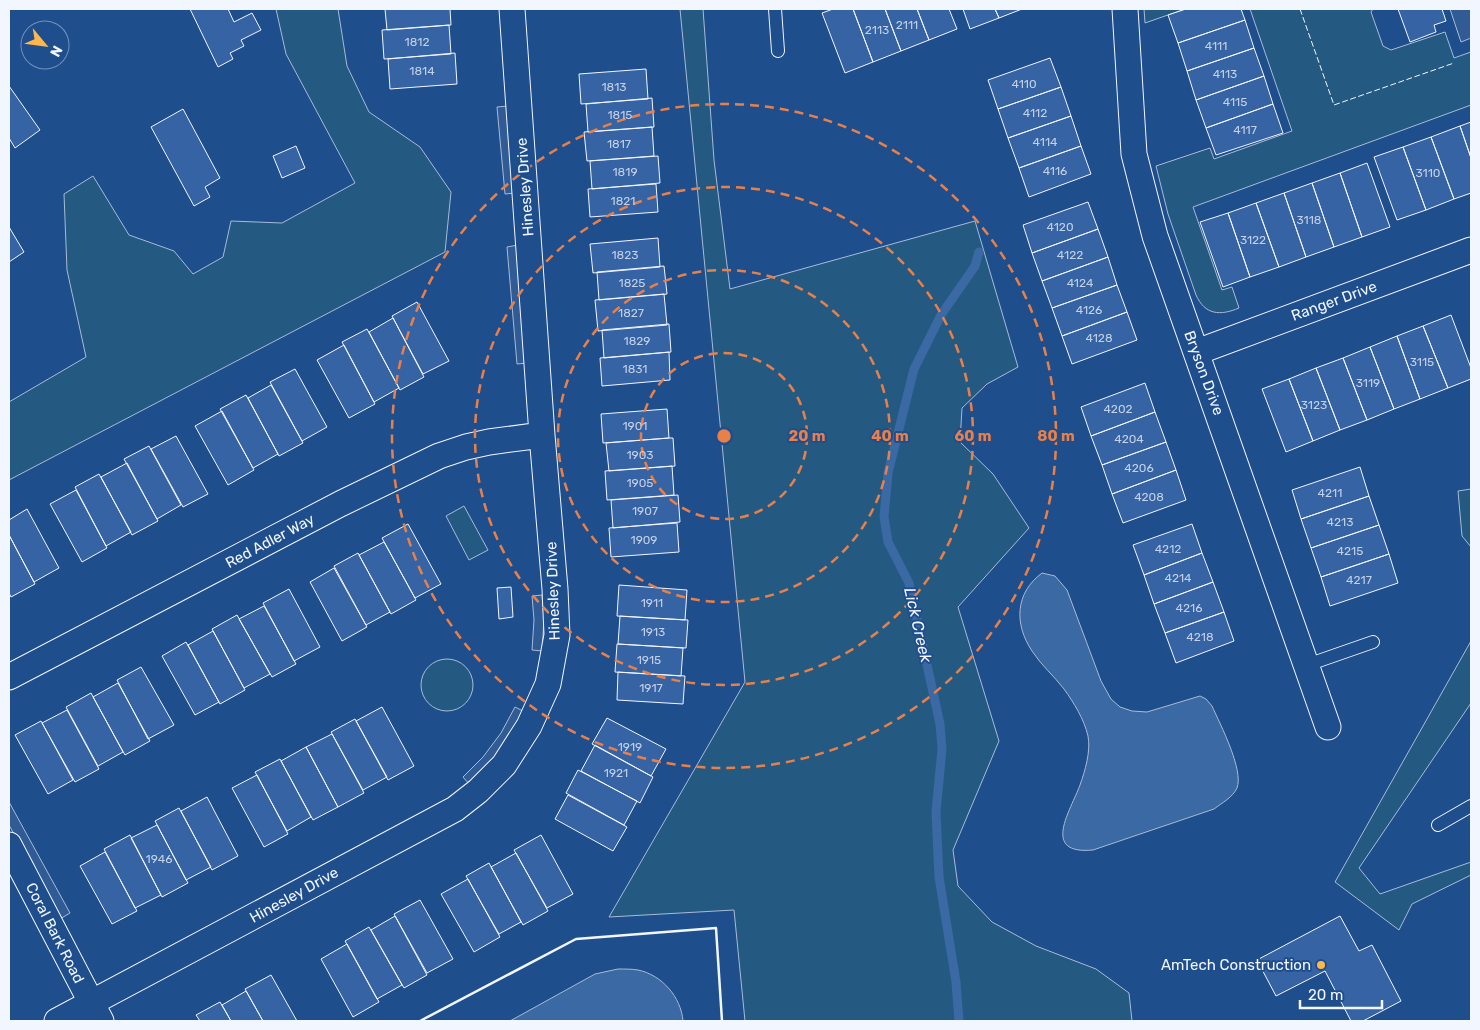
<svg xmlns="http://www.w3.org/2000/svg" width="1480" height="1030" font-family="Rubik,sans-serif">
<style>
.green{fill:#245a82;stroke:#a8bbd7}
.parking{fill:#305b95;stroke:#a8bbd7}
.water{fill:#3b69a3;stroke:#a8bbd7}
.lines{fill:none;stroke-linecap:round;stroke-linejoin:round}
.stream{stroke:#3b69a3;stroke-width:9}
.building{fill:#3563a3;stroke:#f2f6ff}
.lane-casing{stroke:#f2f6ff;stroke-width:14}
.street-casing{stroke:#f2f6ff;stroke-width:27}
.lane{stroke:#1f4e8c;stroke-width:12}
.street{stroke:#1f4e8c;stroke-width:25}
.fence{stroke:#f2f6ff;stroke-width:1;stroke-dasharray:6 2.5;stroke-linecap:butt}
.wall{stroke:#f2f6ff;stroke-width:2.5}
.ring{fill:none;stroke:#ea8049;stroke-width:2.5;stroke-dasharray:9 6}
.poi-dot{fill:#ffb74d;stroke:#1f4e8c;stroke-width:2}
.labels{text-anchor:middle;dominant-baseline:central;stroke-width:4;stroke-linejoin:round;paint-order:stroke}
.number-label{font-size:12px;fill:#c3d1e8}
.street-label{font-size:15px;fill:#f2f6ff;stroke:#1f4e8c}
.poi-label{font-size:15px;fill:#f2f6ff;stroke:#1f4e8c;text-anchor:end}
.water-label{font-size:16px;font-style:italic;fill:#f2f6ff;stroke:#1f4e8c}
.centre{fill:#ea8049;stroke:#1f4e8c;stroke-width:2.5}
.ring-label{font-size:15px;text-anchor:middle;font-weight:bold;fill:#ea8049;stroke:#1f4e8c;stroke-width:4;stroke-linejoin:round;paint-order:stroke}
</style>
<rect width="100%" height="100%" fill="#1f4e8c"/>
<path class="green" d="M276,9H338L347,66L369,112L420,147L451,192L445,252L9,480V402L86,357L67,270L64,194L93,176L129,235L174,251L193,274L223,257L231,221L282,223L355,183L286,54Z
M680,9H703L714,160L730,289L975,221L1018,367L987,384L962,408L960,442L993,474L1029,528L958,607L999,741L953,850L958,886L992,922L1036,946L1096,969L1129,993L1132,1021H745L734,910L609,917L745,682Z
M1144,9H1185L1145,23Z
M1250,9H1373L1371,12L1383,46L1391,50L1445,32L1454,58L1471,52V105L1193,207L1222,290L1232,287L1239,308C1220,316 1205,315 1196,295L1168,214L1156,166L1210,148L1214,159L1292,131Z
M1471,489V547L1462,536L1458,491Z
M464,506L488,550L469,560L446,516Z
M1471,641V703L1359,868L1380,894L1471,862V875L1412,904L1399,930L1335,882Z
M421 685a26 26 0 1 1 52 0a26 26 0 1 1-52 0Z"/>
<path class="parking" d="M1450,9H1471V38L1461,42Z
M508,106L515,193L505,194L497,107Z
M518,245L528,363L517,364L507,247Z
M542,595L544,620L542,651L532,650L534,620L532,596Z
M515,707L523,711L510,737L491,762L469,784L463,777L483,757L501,733Z
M9,802L70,913L60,919L9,825Z"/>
<path class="water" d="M1042,573L1055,576L1067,590L1101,681L1111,699L1120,707L1132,711L1147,712L1200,696L1206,699L1212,706C1220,724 1244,770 1237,788C1233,797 1222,803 1214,809L1093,850C1040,855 1071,810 1080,785C1085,771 1091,751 1088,736C1084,719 1074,703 1064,689C1054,676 1041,665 1032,651C1014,624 1015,593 1042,573Z
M618,969C625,969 632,969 638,970C662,975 681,997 683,1021H510L595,974Z"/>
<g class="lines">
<path class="stream" d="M959,1021L956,982L939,877L936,812L942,749L940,724L909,583L888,542L884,517L888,473L914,369L941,315L975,266L979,252"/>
</g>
<path class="building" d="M190,9H228L234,22L252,13L261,30L241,40L244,46L230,53L233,59L218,67Z
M385,9H450L451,25L387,30Z
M833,9H853L873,62L845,73L822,13Z
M853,9H885L901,51L873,62Z
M885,9H917L929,40L901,51Z
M917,9H949L957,29L929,40Z
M963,9H995L999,18L970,29Z
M995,9H1022L999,18Z
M1186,9H1241L1245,20L1178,43L1168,15Z
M1398,9H1442L1446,21L1434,25L1436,32L1410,42Z
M1245,20L1254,48L1187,71L1178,43Z
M449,25L451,54L384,59L382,30Z
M1254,48L1264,76L1196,100L1187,71Z
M455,53L457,84L390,89L388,59Z
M1050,58L1061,87L998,109L988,80Z
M646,69L648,99L581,104L579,74Z
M1264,76L1273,104L1206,128L1196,100Z
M9,86L40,130L15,148L9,138Z
M1061,87L1071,116L1008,138L998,109Z
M652,98L654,127L588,132L586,104Z
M1273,104L1283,133L1216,155L1206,128Z
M183,109L220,178L205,187L210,197L194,206L151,127Z
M1071,116L1081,146L1019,168L1008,138Z
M1471,122V158L1460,126Z
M1460,126L1471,158V193L1454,199L1431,137Z
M652,127L654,156L587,161L584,132Z
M1431,137L1454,199L1426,210L1403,147Z
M296,146L305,168L282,178L273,156Z
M1081,146L1091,174L1029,197L1019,168Z
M1403,147L1426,210L1397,220L1374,157Z
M658,156L660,183L592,189L590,161Z
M1367,163L1390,227L1362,237L1340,173Z
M1340,173L1362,237L1334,247L1312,183Z
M1312,183L1334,247L1306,257L1284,193Z
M656,184L658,212L590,217L588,189Z
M1284,193L1306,257L1279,267L1256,203Z
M1088,202L1098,229L1032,253L1023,225Z
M1256,203L1279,267L1250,277L1228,213Z
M1228,213L1250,277L1223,287L1200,222Z
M9,227L24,252L9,262Z
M1098,229L1108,257L1042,281L1032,253Z
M658,238L660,267L593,273L590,244Z
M1108,257L1117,285L1052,308L1042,281Z
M664,266L667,294L599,300L597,272Z
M1117,285L1127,312L1062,336L1052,308Z
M664,294L667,325L598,331L595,300Z
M417,302L449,361L423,374L392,316Z
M1127,312L1137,340L1072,364L1062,336Z
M1451,315L1471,368V379L1448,388L1423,326Z
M393,318L424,377L400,390L369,332Z
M669,324L671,352L604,358L602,330Z
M1423,326L1448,388L1420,399L1397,336Z
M367,329L399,388L374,402L342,342Z
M1397,336L1420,399L1394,409L1370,347Z
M344,345L375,404L349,418L317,360Z
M1370,347L1394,409L1367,420L1343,358Z
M669,352L670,380L602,386L600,358Z
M1343,358L1367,420L1340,430L1316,368Z
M1316,368L1340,430L1313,441L1289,379Z
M295,369L327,427L302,441L270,382Z
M1289,379L1313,441L1286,452L1262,389Z
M1145,383L1155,412L1091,436L1081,407Z
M271,385L303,443L279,456L248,398Z
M246,395L278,454L253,468L220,409Z
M667,409L669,438L603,443L601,414Z
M222,411L254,470L228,485L195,426Z
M1155,412L1166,442L1102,465L1091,436Z
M176,436L208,494L183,507L151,449Z
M669,438H673L675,466L609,471L606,443Z
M1166,442L1176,470L1112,494L1102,465Z
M149,446L181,505L157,519L124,459Z
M127,463L158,521L132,535L101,477Z
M672,466L674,495L607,500L605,471Z
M1360,467L1369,496L1301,519L1292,490Z
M1176,470L1186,500L1123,523L1112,494Z
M99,474L131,532L106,546L75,487Z
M76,490L107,548L82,562L50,504Z
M678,495L680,522L613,528L611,500Z
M1369,496L1379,525L1311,548L1301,519Z
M27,509L59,568L34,582L9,535V520Z
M677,523L679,552L611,557L609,528Z
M408,524L441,584L415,598L382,538Z
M1192,524L1202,553L1144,575L1133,545Z
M1379,525L1389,554L1321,577L1311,548Z
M9,535L35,584L11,597L9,593Z
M384,542L416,600L391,614L359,555Z
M358,553L390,612L366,625L334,566Z
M1202,553L1213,582L1154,604L1144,575Z
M1389,554L1398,583L1330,606L1321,577Z
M334,568L367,627L342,641L310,582Z
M1213,582L1224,612L1165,633L1154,604Z
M619,585L687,590L685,620L617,616Z
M511,587L513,617L499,619L497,588Z
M289,589L320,647L294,661L263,603Z
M264,606L296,664L272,677L239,619Z
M1224,612L1234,641L1176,663L1165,633Z
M237,615L270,674L244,688L212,629Z
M620,616L688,620L686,648L618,644Z
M213,631L245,690L220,704L188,645Z
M186,642L219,702L195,715L162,656Z
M617,644L683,648L681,676L615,672Z
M141,667L174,725L148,739L117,680Z
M618,672L685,676L683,704L617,700Z
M118,683L150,741L125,755L93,697Z
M91,693L123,752L98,766L66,707Z
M382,707L414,766L388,780L356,721Z
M67,710L99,769L75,782L42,723Z
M607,718L666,749L651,776L592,744Z
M355,719L387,777L363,790L331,732Z
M41,721L73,780L48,794L15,735Z
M332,734L364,793L338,807L306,747Z
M595,745L653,777L640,803L581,771Z
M306,747L338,807L313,820L281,761Z
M280,759L311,817L287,831L255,772Z
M578,770L637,801L624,825L566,793Z
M257,775L288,834L264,847L232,788Z
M568,795L627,827L613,851L555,819Z
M207,797L238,856L212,870L181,811Z
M179,808L211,867L186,880L155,821Z
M157,825L188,883L162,897L131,838Z
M130,835L161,895L135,908L104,849Z
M541,835L573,894L547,908L514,850Z
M105,852L137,911L112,924L80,866Z
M516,853L548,911L523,925L491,867Z
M489,863L521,922L499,934L466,876Z
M468,879L500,937L474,952L441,894Z
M420,900L453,959L427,973L394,914Z
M395,916L427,975L404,988L371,930Z
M1340,916L1359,951L1372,945L1401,1001L1363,1021H1351L1325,971L1276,996L1257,960Z
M369,927L402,985L377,999L345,941Z
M347,944L379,1002L353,1017L321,959Z
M271,975L297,1021H263L245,989Z
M246,991L263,1021H231L222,1005Z
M220,1002L231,1021H200L196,1015Z"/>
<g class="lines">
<defs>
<path id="lane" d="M775,9L778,51
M1307,665L1373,642
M1438,825L1471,806"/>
<path id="street" d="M1125,9L1134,154L1155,236L1328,727
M1197,352L1471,250
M9,677L340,504L439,456L466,447L489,442L542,435
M9,845L101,1021
M57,1021L455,809L478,791L504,765L529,726L548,684L557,635L555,589L542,435L512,9"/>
</defs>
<use href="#lane" class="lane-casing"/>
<use href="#street" class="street-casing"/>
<use href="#lane" class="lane"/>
<use href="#street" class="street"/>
<path class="fence" d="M1300,9L1334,105L1454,63"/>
<path class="wall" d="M420,1021L576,939L716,928L722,1021"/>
</g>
<g class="ring">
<circle cx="724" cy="436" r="83"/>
<circle cx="724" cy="436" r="166"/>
<circle cx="724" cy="436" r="249"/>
<circle cx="724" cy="436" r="332"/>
</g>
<circle class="poi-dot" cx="1321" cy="965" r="5"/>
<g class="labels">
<g class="number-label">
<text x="907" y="25">2111</text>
<text x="877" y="30">2113</text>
<text x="417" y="42">1812</text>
<text x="1216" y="46">4111</text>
<text x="422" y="71">1814</text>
<text x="1225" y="74">4113</text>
<text x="1024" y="84">4110</text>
<text x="614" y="87">1813</text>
<text x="1235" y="102">4115</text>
<text x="1035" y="113">4112</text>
<text x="620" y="115">1815</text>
<text x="1245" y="130">4117</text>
<text x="1045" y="142">4114</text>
<text x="619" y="144">1817</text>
<text x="1055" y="171">4116</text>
<text x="625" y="172">1819</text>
<text x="1428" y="173">3110</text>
<text x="623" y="201">1821</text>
<text x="1309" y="220">3118</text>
<text x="1060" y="227">4120</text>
<text x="1253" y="240">3122</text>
<text x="625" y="255">1823</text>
<text x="1070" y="255">4122</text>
<text x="632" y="283">1825</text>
<text x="1080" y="283">4124</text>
<text x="1089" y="310">4126</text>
<text x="631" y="313">1827</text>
<text x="1099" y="338">4128</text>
<text x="637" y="341">1829</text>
<text x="1422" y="362">3115</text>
<text x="635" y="369">1831</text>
<text x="1368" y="383">3119</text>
<text x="1314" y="405">3123</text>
<text x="1118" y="409">4202</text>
<text x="635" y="426">1901</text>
<text x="1129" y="439">4204</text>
<text x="640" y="455">1903</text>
<text x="1139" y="468">4206</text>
<text x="640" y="483">1905</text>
<text x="1330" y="493">4211</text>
<text x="1149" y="497">4208</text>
<text x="645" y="511">1907</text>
<text x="1340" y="522">4213</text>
<text x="644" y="540">1909</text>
<text x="1168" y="549">4212</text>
<text x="1350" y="551">4215</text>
<text x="1178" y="578">4214</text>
<text x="1359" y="580">4217</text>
<text x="652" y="603">1911</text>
<text x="1189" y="608">4216</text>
<text x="653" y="632">1913</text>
<text x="1200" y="637">4218</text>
<text x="649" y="660">1915</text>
<text x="651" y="688">1917</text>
<text x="630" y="747">1919</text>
<text x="616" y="773">1921</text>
<text x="159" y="859">1946</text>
</g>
<g class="street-label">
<text transform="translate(525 187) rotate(-94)">Hinesley Drive</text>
<text transform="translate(1334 301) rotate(-20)">Ranger Drive</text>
<text transform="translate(1204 373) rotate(70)">Bryson Drive</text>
<text transform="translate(270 541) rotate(-28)">Red Adler Way</text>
<text transform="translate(553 591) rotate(-92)">Hinesley Drive</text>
<text transform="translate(294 895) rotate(-29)">Hinesley Drive</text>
<text transform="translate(55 933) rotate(63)">Coral Bark Road</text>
</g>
<g class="poi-label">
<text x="1311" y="965">AmTech Construction</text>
</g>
<g class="water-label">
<text transform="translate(918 625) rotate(77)">Lick Creek</text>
</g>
</g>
<circle cx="724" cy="436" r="8" class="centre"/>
<g class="ring-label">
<text x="807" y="441">20 m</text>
<text x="890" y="441">40 m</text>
<text x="973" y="441">60 m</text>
<text x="1056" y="441">80 m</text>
</g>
<rect width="1480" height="1030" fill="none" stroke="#f2f6ff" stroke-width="20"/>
<g transform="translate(45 45) rotate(119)"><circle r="24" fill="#1f4e8c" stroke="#7391ba"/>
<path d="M0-4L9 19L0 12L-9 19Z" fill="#ffb74d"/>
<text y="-8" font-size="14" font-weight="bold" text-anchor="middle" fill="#f2f6ff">N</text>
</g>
<path d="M1300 1000v8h82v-8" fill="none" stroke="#f2f6ff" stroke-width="2.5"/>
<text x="1308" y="1000" font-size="15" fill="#f2f6ff" stroke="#1f4e8c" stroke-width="4" paint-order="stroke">20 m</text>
</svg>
